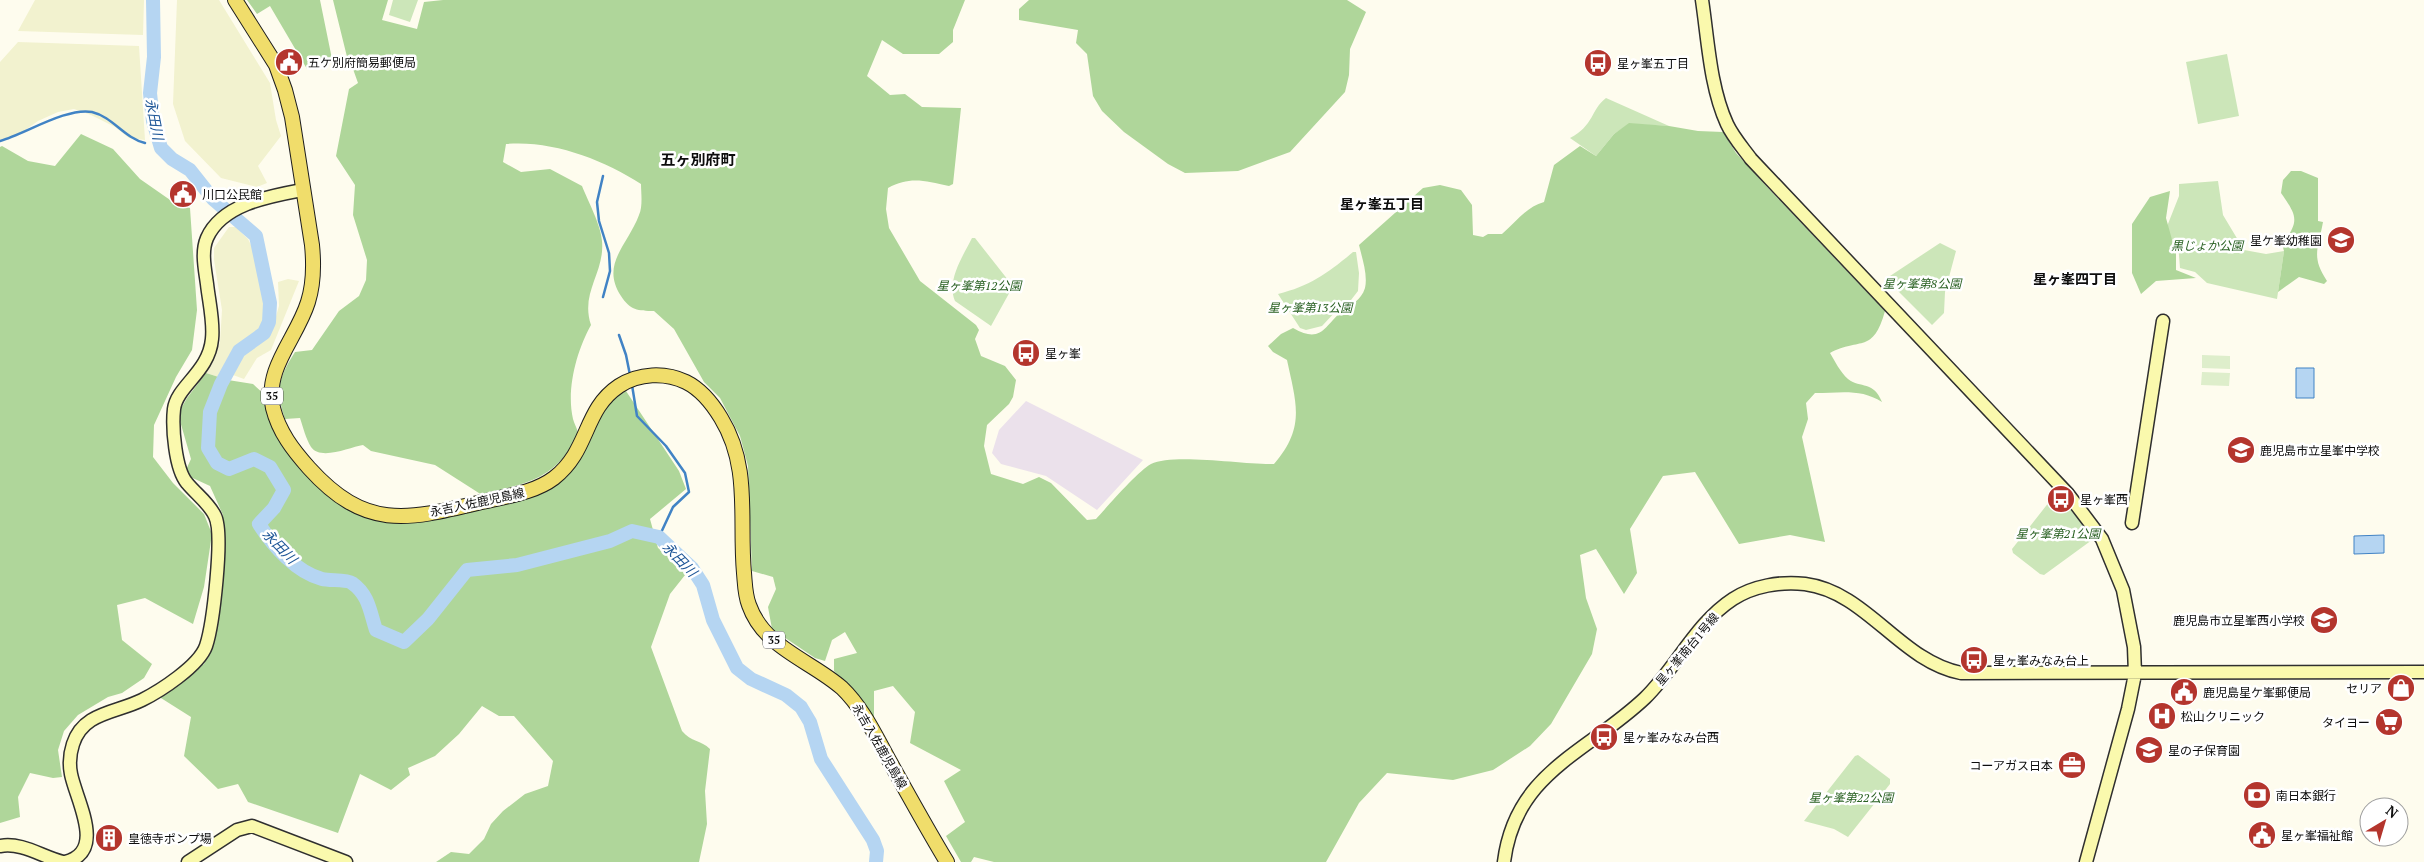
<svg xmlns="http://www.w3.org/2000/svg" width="2424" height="862" font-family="'PT Serif','Noto Sans JP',serif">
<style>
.industrial{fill:#ebe1eb}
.farmland{fill:#f2f2cf}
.green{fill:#cce6b9}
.forest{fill:#afd69a}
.pitch{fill:#deeecb}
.water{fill:#b5d5f2;stroke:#4183c5}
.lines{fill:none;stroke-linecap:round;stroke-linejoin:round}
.stream{stroke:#4183c5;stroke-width:2.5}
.river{stroke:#b5d5f2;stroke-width:14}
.secondary-casing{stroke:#2f2f2f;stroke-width:15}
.primary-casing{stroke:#1e1e1e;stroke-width:16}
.secondary{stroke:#faf9ad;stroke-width:12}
.primary{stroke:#f0dd6b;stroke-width:14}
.labels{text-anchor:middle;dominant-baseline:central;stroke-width:5;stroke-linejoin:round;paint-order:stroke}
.shield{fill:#fff;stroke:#565656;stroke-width:1}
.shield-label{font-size:11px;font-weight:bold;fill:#0d0d0d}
.poi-label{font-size:12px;fill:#0d0d0d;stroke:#fff;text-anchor:start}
.park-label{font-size:12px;font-style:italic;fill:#286021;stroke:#fff}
.street-label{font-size:12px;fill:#0d0d0d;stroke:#fff}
.water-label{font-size:14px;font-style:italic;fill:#1e5697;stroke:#fff}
.neighbourhood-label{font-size:14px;font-weight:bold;fill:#0d0d0d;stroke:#fff}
.quarter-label{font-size:15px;font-weight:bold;fill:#0d0d0d;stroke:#fff}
</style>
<rect width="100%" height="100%" fill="#fefcee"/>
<path class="industrial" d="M1026,401L1143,460L1097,510L1046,476L1001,464L992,453L999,430Z"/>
<path class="farmland" d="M35,0H144L143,35L18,31Z
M177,0H219L270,83L276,120L281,136L258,166L267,183L257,187L221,178L185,141L173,104Z
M18,42L139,46L145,140L129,138L115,127L91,115L74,109L58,112L38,121L18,135L0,140V62Z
M229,227H236L248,239L254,251L258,276L264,287L267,315L273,316L268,329L245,348L238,361L245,353L267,337L274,323L279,306L278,282L288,279L299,281L271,350L257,358L244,379L233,375L236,365L228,380L206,373L220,342L222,310L214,260V248Z"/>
<path class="green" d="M393,0H418L410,22L389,15Z
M2227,54L2239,116L2198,124L2186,62Z
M1606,98L1669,126L1629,124L1614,134L1596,156L1570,138C1594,126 1591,109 1606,98Z
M2218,181L2223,215L2244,250L2266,254L2284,251L2277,299L2207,283L2195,272L2180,268L2178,243L2164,234L2179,196V184Z
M972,238H975L1012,285V288L991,326L955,301C946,281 963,256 972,238Z
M1940,243L1956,251L1945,292L1944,313L1932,325L1898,291L1890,276Z
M1353,252H1356L1359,273L1358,291L1351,300L1337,310L1322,326L1306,330L1300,328L1278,294C1310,286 1328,273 1353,252Z
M2057,492L2092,537V540L2044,575L2040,574L2013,553L2012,549Z
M1858,755L1890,779V784L1848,837L1834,829L1804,821L1855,756Z"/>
<path class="forest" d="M247,0H320L332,59L307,69L270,6L257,14Z
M333,0H388L382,20L417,29L424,2L443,0H965L953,30V42L939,54H903L882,40L867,76L890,95L905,94L922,107L961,108L953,184L949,186C925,181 910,176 888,188L886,209L889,228L920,281L976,325L979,330L975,339L981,356L1005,366L1016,380L1013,397L1009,404L987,425L984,446L991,474L1023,484L1039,477L1051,483L1087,520L1096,519C1107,507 1138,471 1151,464C1174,453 1244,465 1274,464C1306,427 1296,403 1287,360L1273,352L1268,346L1281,334L1293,328C1321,344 1324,327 1341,312C1351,304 1361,301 1365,288C1368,275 1362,258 1359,245L1423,188L1440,185L1461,190L1472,205L1473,235L1483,237L1488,234H1502C1516,222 1526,207 1544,202L1554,165L1580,146L1596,156L1614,134L1629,123L1669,126L1698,131L1723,132L1736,153L1767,187L1885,311C1873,354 1861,337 1830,353C1835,361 1840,372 1848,379C1861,389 1873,380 1882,402C1861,388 1839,393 1815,393L1806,403L1808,419L1802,437L1825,542L1790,535L1739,544L1695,472L1663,476L1630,529L1637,573L1624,594L1596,549L1580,555L1586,598L1597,629L1592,654L1551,724L1530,746L1493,770L1453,780L1387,773L1359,803L1326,862H994L974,857L971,862H961L946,836L965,822L944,781L961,770L910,743L915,712L893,686L874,691V722L854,694L834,671V659L857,653L845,632L832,640L825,661L815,658L772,629L768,607L776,589L773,577L752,571L748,466L740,436L720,398L704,382L674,329L654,311C638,311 630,310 621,296C600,264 628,245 639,215C643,206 641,193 641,184C602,159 552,140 506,144L503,162L521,172L550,169L582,186C588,201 601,225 602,241C605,273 580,292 591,325C577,350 566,389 573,419C574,423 577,428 578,433C557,480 528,482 482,495L435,465L371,451L363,445C350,447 321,461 311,447C306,439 303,427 300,418L285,419C275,390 279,377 295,352L312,350L339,311L359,296L366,280L367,260L353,215L355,185L336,156L349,89L358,83L353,69L349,65Z
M1029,0H1347L1366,12L1350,49L1349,75L1345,92L1290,152L1238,171L1185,173L1168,164L1124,132L1102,111L1093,96L1087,54L1076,43L1078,30L1019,20V9Z
M81,134L113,149L140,179L173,202L190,208L197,310L192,350L176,377L154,425L153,457L173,483L204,514L212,534L204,587L193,624L145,598L117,605L122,640L152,664L144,678L122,693L108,697L78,715L64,731L58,750L62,777L53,778L30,773L18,797L20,817L0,823V147L2,146L28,161L55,166Z
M2291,171H2301L2318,178V221L2323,222C2318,249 2311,257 2327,281L2324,284L2299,277L2278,292L2284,251L2282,244C2300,221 2297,216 2281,193L2283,180Z
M2170,191L2166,218L2176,254V270L2196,278L2156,281L2141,294L2132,273V224L2150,197Z
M206,373L228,380L253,384L265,395L273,429L292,458L333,499L356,514L377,521H418L546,490L568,475L584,452L605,408L614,398L626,391L679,471L686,489L650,519L658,548L689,570L670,594L651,647L682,731C691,742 701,740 710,749L705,791L707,824L699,862H436L451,852L469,854L484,839L491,824L503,811L525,794L548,786L553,761L514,716H499L482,706L459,734L435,756L408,768L410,775L391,790L360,774L338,833L248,802L238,784L218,789L184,756L191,717L153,693L204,664L214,639L222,551L223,515L210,486L184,474L191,459L178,414L187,398Z"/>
<path class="pitch" d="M2202,355L2230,356V369L2202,368Z
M2202,372L2230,373L2229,386L2201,385Z"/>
<path class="water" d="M2296,368H2314V398H2296Z
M2384,535V553L2354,554V536Z"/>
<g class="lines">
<path class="stream" d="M0,141C25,134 67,107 92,112C113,117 124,138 145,143
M160,145H161
M603,176L597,202L599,221L609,253L610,271L603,297
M619,335L626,355L630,375
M632,385L637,416L666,446L685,473L689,492L673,507L659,537"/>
<path class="river" d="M153,0L154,57L150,93L153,121L161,148L172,159L190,170L213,199L256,236L270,303L269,322L264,333L239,351L221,384L210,412L208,448L217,463L229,469L254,459L270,467L284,490L274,508L259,524C273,546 296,572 322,579C330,581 346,579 352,583C369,595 370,612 376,630L404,642L428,619L467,570L517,565L610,541L632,531L659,537L692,568L703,585L713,620L737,668L751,679L786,695L801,707L810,722L821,759L873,840L877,851L876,862"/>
<defs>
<path id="secondary" d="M1702,0C1708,40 1710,87 1727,124C1733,137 1743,148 1751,159L2068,494L2102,539L2123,590L2134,647L2135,674L2128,709L2086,862
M2132,523L2163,321
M0,846C23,842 42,857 63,862
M65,862C107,852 76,800 71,774C69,764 70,753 73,744C83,712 116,713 142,700C160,691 199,666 206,646C213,625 224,534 215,516C209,503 196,494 187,483C175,469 172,427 174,409C177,386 209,372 212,339C214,322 209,302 207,284C205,269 201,252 207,238C222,204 270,196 302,190
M188,862L237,830L252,826L346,862
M1504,862C1515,772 1587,753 1645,698C1676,668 1696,623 1733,599C1753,586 1781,581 1805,584C1867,592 1900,661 1961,673L2424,672"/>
<path id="primary" d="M235,0L276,65L285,90L292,117L312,245C314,265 314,283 308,302C297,338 264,368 273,408C279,432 293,450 309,468C366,531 407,520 482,502C507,496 534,493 554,478C590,450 583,410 619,386C639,373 665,372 686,382C702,390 712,403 721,418C751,467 739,519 744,573C745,584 745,595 749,605C764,648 810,660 842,688C863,708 876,737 890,762C909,796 927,829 947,862"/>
</defs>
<use href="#secondary" class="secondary-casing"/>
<use href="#primary" class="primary-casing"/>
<use href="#secondary" class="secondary"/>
<use href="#primary" class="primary"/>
</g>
<defs>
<symbol id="civic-disc" viewBox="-11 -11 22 22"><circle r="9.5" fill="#b4352d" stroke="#fff"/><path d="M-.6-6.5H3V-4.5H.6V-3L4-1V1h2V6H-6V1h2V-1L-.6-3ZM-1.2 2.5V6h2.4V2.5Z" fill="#fff"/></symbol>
<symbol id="bus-disc" viewBox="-11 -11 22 22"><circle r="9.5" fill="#b4352d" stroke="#fff"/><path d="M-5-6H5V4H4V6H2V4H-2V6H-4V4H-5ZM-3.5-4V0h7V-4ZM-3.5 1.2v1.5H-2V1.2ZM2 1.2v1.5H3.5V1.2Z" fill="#fff"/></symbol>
<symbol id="school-disc" viewBox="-11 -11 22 22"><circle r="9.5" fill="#b4352d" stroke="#fff"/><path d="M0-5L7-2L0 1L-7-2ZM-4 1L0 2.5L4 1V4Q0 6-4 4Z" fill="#fff"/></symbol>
<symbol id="shop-disc" viewBox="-11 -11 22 22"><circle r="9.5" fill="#b4352d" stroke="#fff"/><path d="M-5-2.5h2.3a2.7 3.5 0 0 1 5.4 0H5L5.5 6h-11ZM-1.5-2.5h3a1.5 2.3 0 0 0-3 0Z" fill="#fff"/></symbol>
<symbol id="hospital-disc" viewBox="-11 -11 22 22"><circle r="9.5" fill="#b4352d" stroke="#fff"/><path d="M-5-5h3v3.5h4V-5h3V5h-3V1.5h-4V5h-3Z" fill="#fff"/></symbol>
<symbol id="supermarket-disc" viewBox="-11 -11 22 22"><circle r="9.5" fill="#b4352d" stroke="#fff"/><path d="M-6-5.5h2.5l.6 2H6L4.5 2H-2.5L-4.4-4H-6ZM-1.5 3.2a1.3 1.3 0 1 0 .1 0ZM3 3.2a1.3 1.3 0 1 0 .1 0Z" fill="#fff"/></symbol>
<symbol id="office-disc" viewBox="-11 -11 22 22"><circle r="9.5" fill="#b4352d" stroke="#fff"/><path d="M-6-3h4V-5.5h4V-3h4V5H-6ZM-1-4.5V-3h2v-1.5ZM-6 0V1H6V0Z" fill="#fff"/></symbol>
<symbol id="bank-disc" viewBox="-11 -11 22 22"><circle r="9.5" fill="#b4352d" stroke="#fff"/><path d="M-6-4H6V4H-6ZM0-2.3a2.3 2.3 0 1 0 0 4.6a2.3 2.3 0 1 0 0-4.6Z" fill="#fff"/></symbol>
<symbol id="building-disc" viewBox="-11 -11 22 22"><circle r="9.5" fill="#b4352d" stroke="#fff"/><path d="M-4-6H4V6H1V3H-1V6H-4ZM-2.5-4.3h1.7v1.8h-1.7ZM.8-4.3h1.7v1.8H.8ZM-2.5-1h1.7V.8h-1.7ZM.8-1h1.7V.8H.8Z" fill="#fff"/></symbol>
</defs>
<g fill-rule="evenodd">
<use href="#civic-disc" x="273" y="46" width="32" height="32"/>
<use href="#bus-disc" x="1582" y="47" width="32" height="32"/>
<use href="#civic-disc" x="167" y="178" width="32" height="32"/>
<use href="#school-disc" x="2325" y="224" width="32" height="32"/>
<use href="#bus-disc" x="1010" y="337" width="32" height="32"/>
<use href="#school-disc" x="2225" y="434" width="32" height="32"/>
<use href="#bus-disc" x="2045" y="483" width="32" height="32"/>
<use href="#school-disc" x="2308" y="604" width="32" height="32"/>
<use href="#bus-disc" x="1958" y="644" width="32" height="32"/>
<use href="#shop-disc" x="2385" y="672" width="32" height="32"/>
<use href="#civic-disc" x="2168" y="676" width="32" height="32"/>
<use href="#hospital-disc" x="2146" y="700" width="32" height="32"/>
<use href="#supermarket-disc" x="2373" y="706" width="32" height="32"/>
<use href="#bus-disc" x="1588" y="721" width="32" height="32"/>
<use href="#school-disc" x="2133" y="734" width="32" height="32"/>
<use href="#office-disc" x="2056" y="749" width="32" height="32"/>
<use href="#bank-disc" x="2241" y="779" width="32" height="32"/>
<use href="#civic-disc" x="2246" y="819" width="32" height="32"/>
<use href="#building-disc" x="93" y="822" width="32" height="32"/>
</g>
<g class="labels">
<g class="shield">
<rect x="261" y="387.5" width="22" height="17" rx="4"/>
<rect x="763" y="631.5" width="22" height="17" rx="4"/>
</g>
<g class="shield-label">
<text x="272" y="396">35</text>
<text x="774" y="640">35</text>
</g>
<g class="poi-label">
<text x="308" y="62">五ケ別府簡易郵便局</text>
<text x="1617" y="63">星ヶ峯五丁目</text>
<text x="202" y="194">川口公民館</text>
<text x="2322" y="240" text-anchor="end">星ケ峯幼稚園</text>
<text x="1045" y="353">星ヶ峯</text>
<text x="2260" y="450">鹿児島市立星峯中学校</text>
<text x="2080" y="499">星ヶ峯西</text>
<text x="2305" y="620" text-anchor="end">鹿児島市立星峯西小学校</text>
<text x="1993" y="660">星ヶ峯みなみ台上</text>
<text x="2382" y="688" text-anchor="end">セリア</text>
<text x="2203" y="692">鹿児島星ケ峯郵便局</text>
<text x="2181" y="716">松山クリニック</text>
<text x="2370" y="722" text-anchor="end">タイヨー</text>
<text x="1623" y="737">星ヶ峯みなみ台西</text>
<text x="2168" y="750">星の子保育園</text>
<text x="2053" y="765" text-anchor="end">コーアガス日本</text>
<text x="2276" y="795">南日本銀行</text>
<text x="2281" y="835">星ヶ峯福祉館</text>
<text x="128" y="838">皇徳寺ポンプ場</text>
</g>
<g class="park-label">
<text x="2207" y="245">黒じょか公園</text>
<text x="1922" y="283">星ヶ峯第8公園</text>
<text x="979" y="285">星ヶ峯第12公園</text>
<text x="1310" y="307">星ヶ峯第13公園</text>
<text x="2058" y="533">星ヶ峯第21公園</text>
<text x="1851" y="797">星ヶ峯第22公園</text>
</g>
<g class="street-label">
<text transform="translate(477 502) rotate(-12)">永吉入佐鹿児島線</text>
<text transform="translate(1687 649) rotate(-50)">星ヶ峯南台1号線</text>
<text transform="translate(880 746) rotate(60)">永吉入佐鹿児島線</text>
</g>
<g class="water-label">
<text transform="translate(155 119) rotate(79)">永田川</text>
<text transform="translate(280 546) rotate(46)">永田川</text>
<text transform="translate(680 559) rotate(46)">永田川</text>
</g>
<g class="neighbourhood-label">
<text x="1382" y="203">星ヶ峯五丁目</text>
<text x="2075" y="278">星ヶ峯四丁目</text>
</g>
<g class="quarter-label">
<text x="698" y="159">五ヶ別府町</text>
</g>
</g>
<g transform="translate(2384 822) rotate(38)"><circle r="24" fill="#ffffff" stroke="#9e9e9e"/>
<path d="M0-4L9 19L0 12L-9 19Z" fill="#b4352d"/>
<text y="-8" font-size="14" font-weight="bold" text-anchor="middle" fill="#0d0d0d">N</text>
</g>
</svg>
